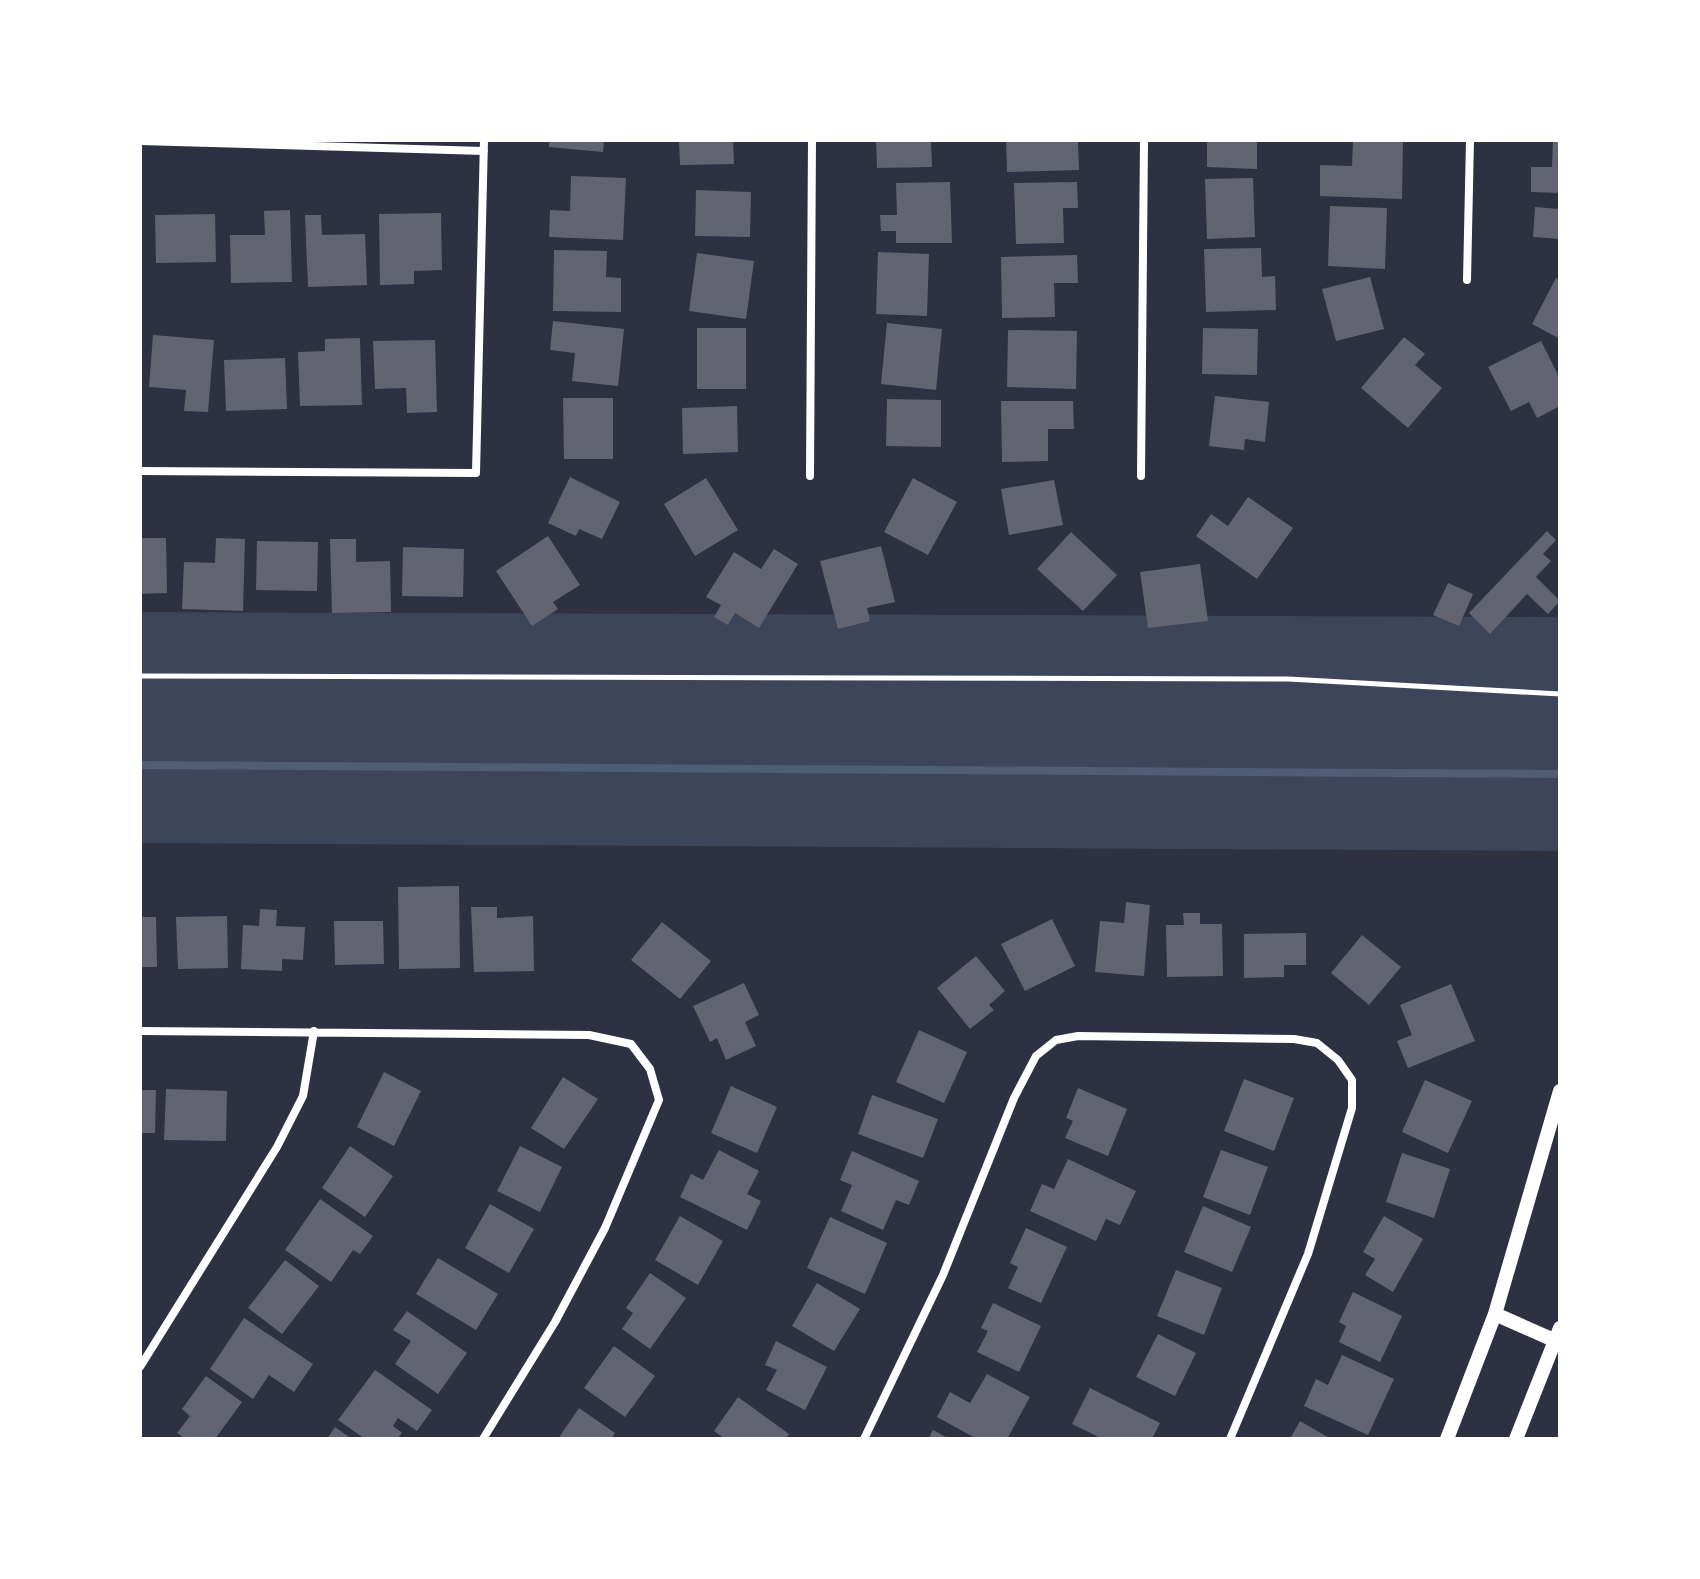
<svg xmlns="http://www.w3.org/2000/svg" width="1700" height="1579" font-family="'PT Sans',sans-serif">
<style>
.green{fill:#3c4559}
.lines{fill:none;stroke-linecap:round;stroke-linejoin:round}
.stream{stroke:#4f5d75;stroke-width:8}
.building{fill:#626471}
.path{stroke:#fff;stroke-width:5}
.minor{stroke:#fff;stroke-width:8}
.tertiary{stroke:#fff;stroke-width:14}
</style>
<rect width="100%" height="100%" fill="#2d3142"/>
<path class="green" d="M140,612L1560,617V851L140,843Z"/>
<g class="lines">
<path class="stream" d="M140,765L1560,774"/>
</g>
<path class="building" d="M549,140H604L603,152L549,147Z
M679,140H733L734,164L680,165Z
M876,140H931L932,167L877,168Z
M1006,140L1078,142L1079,170L1007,172Z
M1207,140H1257V169L1207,167Z
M1353,140H1403L1402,199L1320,196V165L1352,166Z
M1553,140H1560V193L1531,192V167H1552Z
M571,176L626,178L623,240L549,237L550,210L570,211Z
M1253,178L1255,237L1207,239L1205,179Z
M950,182L952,243H896V231H881L880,215H897L896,183Z
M1077,182L1078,208H1063L1064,243L1016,244L1014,183Z
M696,190L751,192L750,237L695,236Z
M1330,206L1387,208L1385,269L1328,266Z
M1535,207L1560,209V239L1533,237Z
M290,210L292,282L231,283L230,235H265L264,211Z
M441,213L442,270L414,271V284L380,285L379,214Z
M215,214L216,262L156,263L155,215Z
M305,215H321L322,235L365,234L367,285L308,287Z
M1261,248L1262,277L1275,276L1276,310L1206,312L1204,249Z
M554,250L607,251L606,277L621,278V312L553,311Z
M878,252L929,254L927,316L876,314Z
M697,253L754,261L746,319L689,311Z
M1077,255L1078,283H1054L1055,317L1002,318L1001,257Z
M1370,277L1384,329L1336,341L1322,289Z
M1556,278L1560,280V339L1532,324Z
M553,321L624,329L618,386L572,381L575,353L550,350Z
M887,323L942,329L936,390L881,384Z
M697,328H746V389H697Z
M1203,328L1258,329L1257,375L1202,374Z
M1008,330L1077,331L1076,389L1007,387Z
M153,335L214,340L208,412L184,411L186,390L149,387Z
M1404,337L1425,354L1415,365L1442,388L1408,428L1361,388Z
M360,338L362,405L300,406L298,352L325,351V339Z
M435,340L437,412L407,413L406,388L375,389L373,341Z
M1541,341L1560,379V406L1537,418L1529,402L1511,411L1488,367Z
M285,358L287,409L226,411L224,360Z
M1215,396L1269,402L1265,442L1245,439L1244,450L1209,446Z
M563,398H613V459H564Z
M887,399L941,400V447L886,446Z
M1001,401H1073L1074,429H1048V461L1002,462Z
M737,406L738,452L683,454L682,408Z
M570,477L620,502L602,539L579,529L576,536L548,523Z
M706,478L738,530L695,556L664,504Z
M913,478L957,502L928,555L884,532Z
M1054,480L1063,525L1009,535L1001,489Z
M1248,497L1293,528L1257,579L1196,536L1211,514L1228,526Z
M1547,531L1556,540L1543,554L1551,561L1536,577L1560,601L1548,614L1527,594L1490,634L1469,613Z
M1071,532L1117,575L1083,611L1037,569Z
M548,536L580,585L553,602L558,609L532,626L496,571Z
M140,538H166L167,593L140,594Z
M216,538L245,539L243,611L182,609L184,562L215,563Z
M330,539H356V562L390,561L391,612L332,613Z
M257,541L318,542L317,591L256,590Z
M881,546L895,602L867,608L870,621L838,629L820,561Z
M403,547L464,549L463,597L402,596Z
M774,549L798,564L759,628L735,613L728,625L714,617L721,605L706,597L734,552L761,569Z
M1200,564L1208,621L1148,628L1140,572Z
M1448,583L1473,594L1459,626L1433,615Z
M459,886L460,968L399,969L398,887Z
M1126,902L1150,905L1144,976L1095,972L1100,921L1124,923Z
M471,907H497V918L533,916L534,971L474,972Z
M260,909L277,910L276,926L305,927L303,960L282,959V971L241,969L243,925L259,926Z
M1183,913H1200V924H1222L1223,976L1167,977L1166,925H1184Z
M227,916L228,968L178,969L176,917Z
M140,917H156L157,967H140Z
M1052,919L1075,966L1025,991L1001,944Z
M334,921H383L384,964L335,965Z
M662,922L711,961L680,999L631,960Z
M1306,933V965H1284V977L1244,978V934Z
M1362,935L1401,967L1369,1005L1331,973Z
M976,956L1005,991L989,1005L994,1010L970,1029L937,988Z
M744,983L759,1015L745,1022L756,1046L726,1060L717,1038L710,1042L693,1006Z
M1451,984L1475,1041L1408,1068L1397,1041L1412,1035L1400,1005Z
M919,1030L967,1052L944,1103L896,1082Z
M384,1072L421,1091L394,1146L357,1127Z
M563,1077L598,1099L564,1149L531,1128Z
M1244,1079L1294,1098L1274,1151L1224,1131Z
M1425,1080L1472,1101L1448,1153L1402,1132Z
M731,1086L777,1107L757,1153L711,1133Z
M1078,1088L1127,1109L1108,1156L1065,1138L1073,1121L1066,1118Z
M166,1089L227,1091L226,1141L164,1140Z
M140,1090H156L155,1133H140Z
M872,1095L938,1119L923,1158L858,1134Z
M350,1146L393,1176L365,1217L322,1188Z
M520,1146L562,1167L540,1212L497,1191Z
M719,1150L759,1171L747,1194L761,1201L747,1230L680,1197L691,1174L703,1180Z
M1221,1150L1268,1167L1250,1215L1203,1197Z
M852,1151L919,1181L909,1205L896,1200L883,1230L841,1211L852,1185L840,1180Z
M1402,1153L1450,1169L1434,1218L1386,1202Z
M1068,1159L1136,1191L1120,1225L1106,1219L1096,1241L1030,1211L1042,1184L1054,1189Z
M320,1199L373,1236L360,1254L353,1250L331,1282L285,1250Z
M490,1204L534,1229L509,1273L465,1248Z
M1203,1206L1251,1227L1232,1272L1184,1252Z
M680,1216L723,1241L698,1285L655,1260Z
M1384,1216L1423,1239L1393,1292L1365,1275L1375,1259L1363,1252Z
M830,1217L887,1243L865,1294L807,1268Z
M1026,1228L1067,1247L1041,1303L1008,1288L1018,1267L1010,1263Z
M438,1258L498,1294L476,1330L416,1294Z
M285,1260L319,1286L282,1334L248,1308Z
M1176,1270L1222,1288L1204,1335L1157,1316Z
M650,1273L686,1298L650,1349L622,1329L633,1313L626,1308Z
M817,1283L860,1309L834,1351L792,1326Z
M1353,1292L1402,1316L1380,1362L1339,1342L1346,1326L1339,1322Z
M993,1303L1041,1326L1019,1372L977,1352L988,1331L981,1328Z
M407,1311L467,1353L438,1394L395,1364L411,1341L393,1330Z
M244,1318L313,1364L294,1392L269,1375L253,1399L210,1369Z
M1158,1334L1196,1353L1175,1396L1136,1377Z
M776,1341L827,1367L805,1410L766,1390L777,1370L765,1365Z
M614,1346L655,1376L625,1417L584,1388Z
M1342,1355L1394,1379L1368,1435L1304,1406L1316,1379L1328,1385Z
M375,1370L432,1410L417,1431L398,1418L393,1426L402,1433L397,1439H365L338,1420Z
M987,1374L1030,1397L1007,1439H977L937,1417L950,1392L970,1403Z
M206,1376L242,1402L215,1439H186L177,1433L190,1416L182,1409Z
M1090,1388L1160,1423L1152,1439H1103L1072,1424Z
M738,1397L789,1434L786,1439H725L714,1431Z
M579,1408L615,1433L611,1439H558Z
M1300,1421L1331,1439H1290Z
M335,1427L352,1439H327Z
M933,1430L950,1439H928Z"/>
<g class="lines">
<path class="path" d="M140,676L1288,679L1560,694"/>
<path class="minor" d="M140,141L484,151
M1467,280L1470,140
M140,471L476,473L484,140
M810,476L812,140
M1141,476L1144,140
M140,1031L589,1035L631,1044L650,1069L659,1100L605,1228L555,1322L483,1439
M140,1367L277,1147L303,1096L314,1031
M864,1439L943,1275L1014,1098L1036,1056L1056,1040L1078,1036L1294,1039L1317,1043L1338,1060L1352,1080V1108L1308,1254L1230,1439"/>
<path class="tertiary" d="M1495,1314L1556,1341
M1447,1439L1495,1314L1560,1091
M1516,1439L1560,1328"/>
</g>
<rect width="1700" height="1579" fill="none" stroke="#ffffff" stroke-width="284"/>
</svg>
